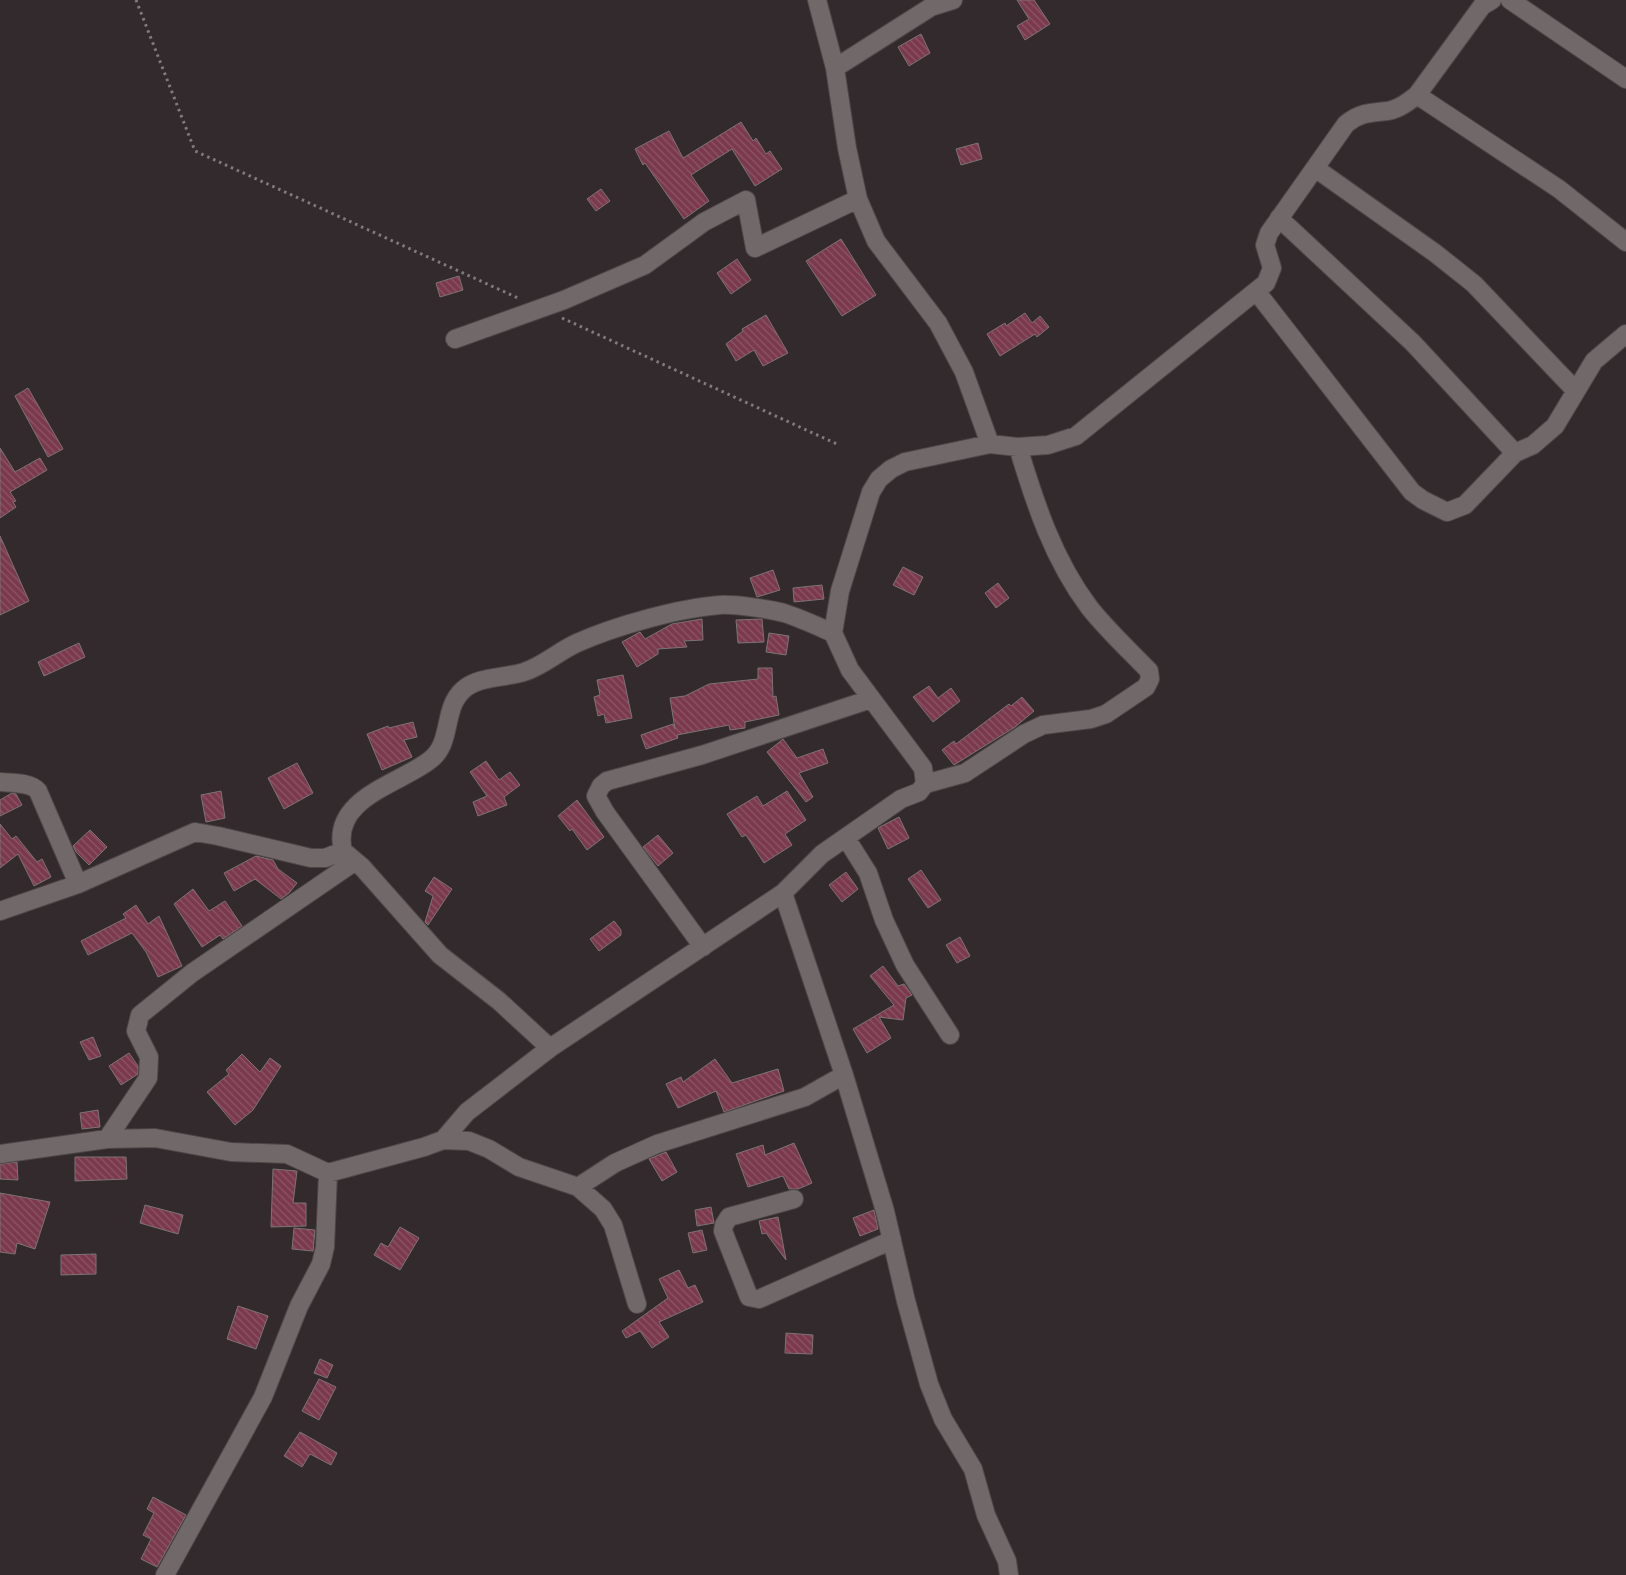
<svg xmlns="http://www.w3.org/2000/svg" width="1626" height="1575" font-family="Overpass,sans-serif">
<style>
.building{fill:url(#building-back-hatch);stroke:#7d7375}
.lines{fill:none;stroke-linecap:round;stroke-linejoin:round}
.street-casing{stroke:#4e4748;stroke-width:20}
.path{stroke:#827b7c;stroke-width:3;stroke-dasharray:2.5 4;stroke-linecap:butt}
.street{stroke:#71686a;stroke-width:18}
</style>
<defs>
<pattern id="building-back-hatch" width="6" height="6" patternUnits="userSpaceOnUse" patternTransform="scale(1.25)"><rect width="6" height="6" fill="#7a394d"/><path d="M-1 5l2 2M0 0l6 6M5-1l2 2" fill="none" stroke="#8d5667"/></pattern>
</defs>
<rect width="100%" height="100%" fill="#322a2c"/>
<path class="building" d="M1017,0H1034L1050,24L1025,40L1017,26L1029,19Z
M921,34L930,53L909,66L898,47Z
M741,122L753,141L756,138L766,154L770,151L782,169L755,186L732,149L691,175L709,201L684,219L645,163L643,165L635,149L669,131L683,158Z
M978,143L982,159L961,165L956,149Z
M601,189L610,201L596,211L587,199Z
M841,239L876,295L842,316L806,261Z
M737,259L751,280L731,294L717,273Z
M459,276L463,290L440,297L436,283Z
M1025,313L1032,323L1040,316L1049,327L1037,337L1035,334L1000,356L987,334L1005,323L1006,326Z
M766,315L788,353L763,366L754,350L736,361L726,344L743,331L742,329Z
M28,388L63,449L48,457L15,396Z
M0,448L15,472L40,458L47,470L10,492L16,501L13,502L16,507L0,518Z
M0,536L29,601L0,615Z
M903,567L923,577L914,595L893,585Z
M773,570L780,590L757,597L750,578Z
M998,583L1009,598L996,608L985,593Z
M822,585L824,599L794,602L793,588Z
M702,619L703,640L684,641L687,647L658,649V654L637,667L622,642L640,632L645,639L672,624Z
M762,619L764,642L738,643L736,620Z
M769,633L789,636L786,655L766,652Z
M79,643L85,657L44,676L38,662Z
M758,668H772L773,697L776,696L779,715L745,722V728L730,730L729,725L677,735L678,738L646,749L641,735L673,724L675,729L670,698L685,696L709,684L758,679Z
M623,675L632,718L606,723L604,714L598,716L594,697L600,695L597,680Z
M929,686L938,698L951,688L960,701L933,722L913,697Z
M1022,697L1034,711L1015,727L954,765L942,750L954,741L956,744L1009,704L1011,706Z
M413,722L417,737L404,740L412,757L382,770L367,734L388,726L389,728Z
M783,739L797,758L823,749L828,763L799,773L813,797L806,802L767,752Z
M486,761L499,780L510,772L520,785L504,797L507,805L478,816L473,802L487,796L470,772Z
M297,763L313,793L284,809L268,778Z
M221,791L225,818L206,822L201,795Z
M787,791L806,820L785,834L792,845L764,863L746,835L742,837L727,814L757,796L763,806Z
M12,793L16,794L22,805L0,816V800Z
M577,800L604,837L587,850L572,829L570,831L558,816Z
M899,817L909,838L888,849L878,828Z
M0,824L12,839L16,836L37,862L42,859L51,877L34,886L18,854L0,868Z
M90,830L107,847L89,865L76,852L73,846Z
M658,835L673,853L658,866L643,847Z
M256,856L273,860L278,869L297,883L289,893L281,899L255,879L234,891L224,873Z
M921,870L941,900L928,908L908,879Z
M846,872L858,889L842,902L829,885Z
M434,877L452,889L428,925L425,922L433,896L425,891Z
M193,889L209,911L225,901L242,926L223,939L220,935L202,947L174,904Z
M136,905L148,924L159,916L182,966L158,977L146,952L132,933L88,955L81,941L126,918L123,914Z
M614,921L621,930V935L599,951L590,939Z
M960,937L970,956L957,963L946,945Z
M883,966L898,986L904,984L912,995L906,998L903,1020L879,1017L891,1038L867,1053L853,1029L894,1005L870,976Z
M93,1037L101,1056L89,1060L80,1042Z
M129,1053L138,1066V1074L121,1085L109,1066Z
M242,1054L260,1072L270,1058L281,1066L253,1110L235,1125L207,1092L229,1074L226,1070Z
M715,1059L732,1083L778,1069L784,1091L724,1112L716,1091L678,1108L666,1084L681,1077L683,1082Z
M98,1110L100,1127L82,1129L80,1113Z
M794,1143L812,1183L798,1189H789L783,1176L748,1187L736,1154L763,1145L765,1155Z
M666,1152L677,1172L662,1181L649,1159Z
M75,1157H126L127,1179L75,1181Z
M17,1162L18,1180L0,1179V1164Z
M273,1169L297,1171L293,1203H306V1226L271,1227Z
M0,1193L50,1202L35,1249L17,1243L15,1254L0,1252Z
M145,1205L183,1215L178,1234L140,1223Z
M711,1207L714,1223L697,1226L695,1210Z
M874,1210L878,1229L860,1236L853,1218Z
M778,1217L786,1260L766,1233L762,1234L759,1221Z
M400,1227L419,1238L400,1270L374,1255L381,1243L388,1247Z
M294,1228L315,1230L313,1251L292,1249Z
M702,1230L707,1250L693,1253L688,1233Z
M96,1254V1274L61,1275V1255Z
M679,1270L688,1288L695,1285L703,1302L659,1322L669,1337L652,1348L640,1331L626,1338L622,1331L668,1298L659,1279Z
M238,1306L268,1316L256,1349L227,1339Z
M786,1333L813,1335L812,1354L785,1353Z
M320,1359L333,1365L327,1378L314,1373Z
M319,1379L336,1387L319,1420L302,1411Z
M300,1432L337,1453L331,1465L310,1454L302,1467L284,1456Z
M153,1497L186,1515L157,1567L141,1559L151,1539L143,1535L154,1513L147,1509Z"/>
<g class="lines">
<defs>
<path id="street" d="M817,0L835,68L847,148L858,199L876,241L938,323L964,372L990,444
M1510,0L1626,79
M835,68L931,7L953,0
M1417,95L1559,189L1626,242
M1315,168L1435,253L1474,284L1576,391
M1279,218L1413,343L1515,453
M1256,291L1412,492L1423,500L1447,512L1465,505L1515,453L1533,445L1555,426L1594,361L1626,334
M455,339L564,300L645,265L704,222L746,200L755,248L858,199
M0,782C11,783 31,782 38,791L78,884
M925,784L965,773L1024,734L1043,725L1091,719L1106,714L1146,687L1150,679L1149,671C1129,650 1107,630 1089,607C1053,559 1035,503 1018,447
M846,838L868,873L884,920L905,965L950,1035
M783,893L822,854L901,799L919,792L925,784L923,768L850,670L833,633L840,591L871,492L879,479L891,469L905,462L990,444L1018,447L1048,445L1076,436L1266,283L1272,268L1265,245L1269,233L1346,124C1360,112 1371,113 1388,111C1399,109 1408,102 1417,95L1482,6L1492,0
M0,911L78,884L195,832L218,836L311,858H325L343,851
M703,947L605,812L596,796L601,786L607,781L702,755L871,699
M550,1048L499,1001L440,955L362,867L343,851C330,798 400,784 430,760C453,743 442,709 463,690C478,676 505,678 524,672C543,666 559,651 577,643C615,626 679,608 720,605C733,604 770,609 784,613C800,618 817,626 833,633
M107,1139L148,1078L149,1057L136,1031L140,1015L192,973L354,862
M443,1140L469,1141L489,1149L519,1167L578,1187L603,1209L613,1225L637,1304
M0,1154L107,1139L155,1138L231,1152L287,1154L328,1173L424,1147L443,1140L467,1112L550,1048L783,893L844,1075L885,1211L906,1301L929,1384L943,1419L973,1469L986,1515L1007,1561L1009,1575
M578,1187L615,1163L657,1144L805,1097L844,1075
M794,1199L729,1217L724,1225L723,1231L749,1297L759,1299L892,1240
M165,1575L263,1397L299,1306L321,1264L325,1247L328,1173"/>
</defs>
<use href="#street" class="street-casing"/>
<path class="path" d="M136,0L195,151L518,298
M562,318L839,445"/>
<use href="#street" class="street"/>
</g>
</svg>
